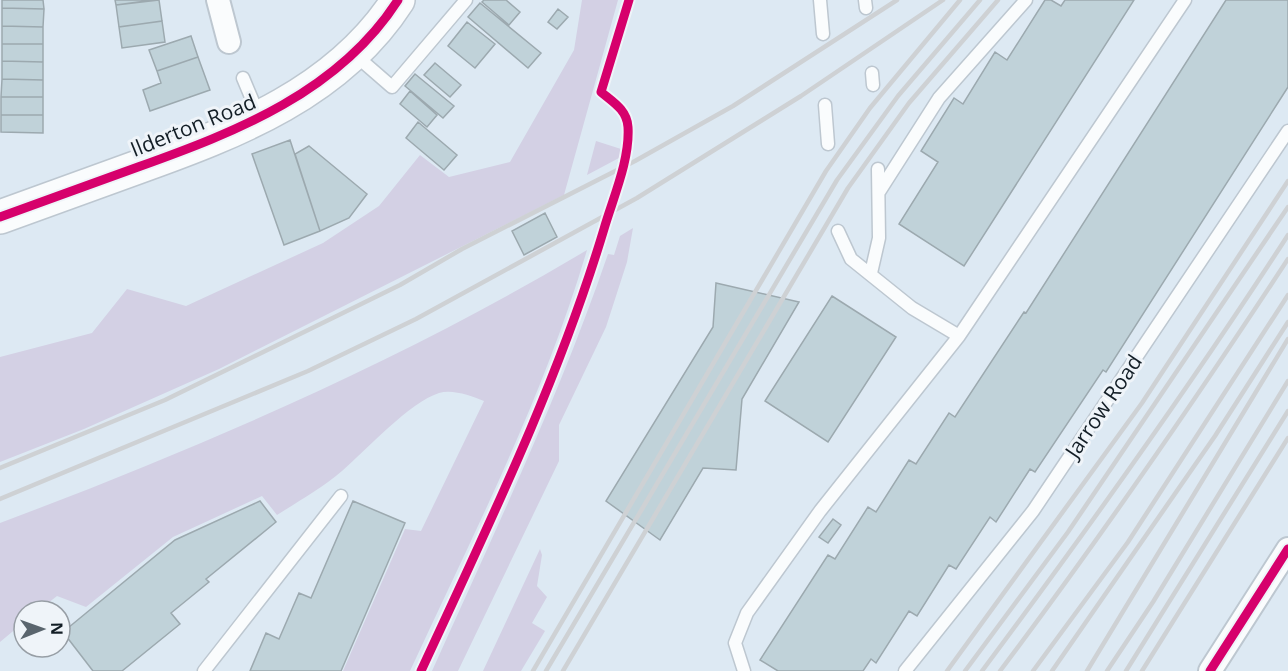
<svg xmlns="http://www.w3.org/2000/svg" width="1288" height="671" font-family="'Open Sans',sans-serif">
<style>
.green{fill:#d3d0e4}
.building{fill:#c0d2d9;stroke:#9ca9af;stroke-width:1.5}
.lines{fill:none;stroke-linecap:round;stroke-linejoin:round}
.lane-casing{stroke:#bdc7d0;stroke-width:15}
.street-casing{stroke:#bdc7d0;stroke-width:26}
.secondary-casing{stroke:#bdc7d0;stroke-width:36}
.lane{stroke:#fafcfd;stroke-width:12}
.street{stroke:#fafcfd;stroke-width:22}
.secondary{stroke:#fafcfd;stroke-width:33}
.rail{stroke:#ced1d4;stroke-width:4.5}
.cycleway-casing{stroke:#eff4f9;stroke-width:13}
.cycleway{stroke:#d6006c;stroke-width:9}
.labels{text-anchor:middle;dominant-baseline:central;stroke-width:6;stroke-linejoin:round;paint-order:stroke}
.street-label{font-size:21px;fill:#131e26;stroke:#eff4f9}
</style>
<rect width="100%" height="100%" fill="#dde9f3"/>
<path class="green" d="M582,0H618L564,195L219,369L84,429L0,462V357L92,333L127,289L186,306L323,243L379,206L420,155L449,177L510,162L574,50Z
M596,141L621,149L619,158L587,175Z
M633,228L627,262L606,327L559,425V461L458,671H432C494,533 559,397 608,254L614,255L620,236Z
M587,250C544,396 474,533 410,671H343L405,529L421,531L484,401C471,396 453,389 439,393C410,402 366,450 342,471C322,488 299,501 277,515L262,496L173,537L86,607L57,596L38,611H24V622L0,642V523C202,447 401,361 587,250Z
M540,549L542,555L537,586L547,597L532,623L545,631L521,671H483Z"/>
<path class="building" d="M2,0H43L44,9L2,8Z
M115,0H153L116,5Z
M159,0L162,21L119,27L116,5Z
M484,0H506L520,12L509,25L482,2Z
M1045,0H1051L1061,6L1065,0H1134L964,266L899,224L938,162L921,151L954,98L963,104L995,52L1007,60Z
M1226,0H1288V87L1106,372L1103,370L1035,472L1030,469L996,522L990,517L956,569L949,565L917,616L909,611L876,663L871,659L863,671H778L760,660L828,555L835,559L868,507L876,512L909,460L916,464L949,413L955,417L1024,312L1026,313Z
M480,3L541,53L528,68L468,17Z
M2,8L44,9L43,27L2,26Z
M558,9L568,17L557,29L548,22Z
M162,21L165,42L122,48L119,27Z
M467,22L495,44L475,68L448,46Z
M2,26L43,27V44H2Z
M191,36L198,57L157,71L149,50Z
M2,44H43V62L2,61Z
M198,57L210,90L150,111L143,90L161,83L157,71Z
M2,61L43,62V80L2,79Z
M435,63L461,85L450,97L424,75Z
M415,74L454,106L443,118L405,86Z
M2,79L43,80V97H1Z
M410,91L437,115L427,127L400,104Z
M1,97H43V115H1Z
M1,115H43V133L1,132Z
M418,122L457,155L444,170L406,138Z
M290,140L320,231L284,245L252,154Z
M309,146L367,194L349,218L320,231L295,154Z
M545,213L557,237L524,255L512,231Z
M716,283L799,302L742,399L736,470L703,468L660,540L606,501L713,327Z
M832,296L896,337L828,442L765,401Z
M260,501L276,522L206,579L209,582L171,613L180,624L122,671H93L63,632L175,540Z
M353,501L405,523L341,671H250L266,633L279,639L299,593L311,598Z
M833,519L841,525L828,543L819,537Z"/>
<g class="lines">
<defs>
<path id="lane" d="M820,0L823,34
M865,0L866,8
M354,54L392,87L466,0
M872,73L873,85
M243,78L259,116
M825,105L828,144
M879,192L939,98L1026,0
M838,231L851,259L912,308L959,336
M871,273L879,238L878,169
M204,671L341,496
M744,671L735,643L747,613L820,511L959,336L1185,0
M905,671L1033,511L1288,131"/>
<path id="street" d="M218,0L229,42
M1210,671L1288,549"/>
<path id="secondary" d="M0,217C46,200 92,184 138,167C236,132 339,92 398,0"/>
</defs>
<use href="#lane" class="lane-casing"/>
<use href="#street" class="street-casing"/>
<use href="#secondary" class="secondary-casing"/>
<use href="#lane" class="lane"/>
<use href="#street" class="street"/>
<use href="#secondary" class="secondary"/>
<path class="rail" d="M0,468L165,400L400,285L462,249L635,161L733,106L897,0
M0,499L308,371L416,319L637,198L801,96L943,0
M533,671L826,171L870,108L960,0
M546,671L837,180L898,96L980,0
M563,671L848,188L909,103L998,0
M947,671L1142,403L1288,181
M965,671L1068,532L1288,207
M982,671C1088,529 1192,384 1288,235
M1000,671C1101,537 1196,399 1288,259
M1033,671L1128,542L1288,295
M1052,671L1215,436L1288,322
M1087,671L1288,339
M1107,671L1153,602L1288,381
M1126,671L1288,411
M1142,671L1288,438"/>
<defs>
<path id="cycleway" d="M0,217C46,200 92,184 138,167C236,132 339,92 398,0
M421,671C488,526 558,382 604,229C613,198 630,160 628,127C627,110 613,102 601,92L629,0
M1210,671L1288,549"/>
</defs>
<use href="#cycleway" class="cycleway-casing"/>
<use href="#cycleway" class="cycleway"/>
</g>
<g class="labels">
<g class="street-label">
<text transform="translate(193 125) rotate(-22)">Ilderton Road</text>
<text transform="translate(1103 406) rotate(-56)">Jarrow Road</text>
</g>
</g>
<g transform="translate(42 629) rotate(89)"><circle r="28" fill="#eff4f9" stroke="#979ea5" stroke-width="1.5"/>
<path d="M0-4.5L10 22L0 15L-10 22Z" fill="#5a656e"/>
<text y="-9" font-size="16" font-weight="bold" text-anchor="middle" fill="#131e26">N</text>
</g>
</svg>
